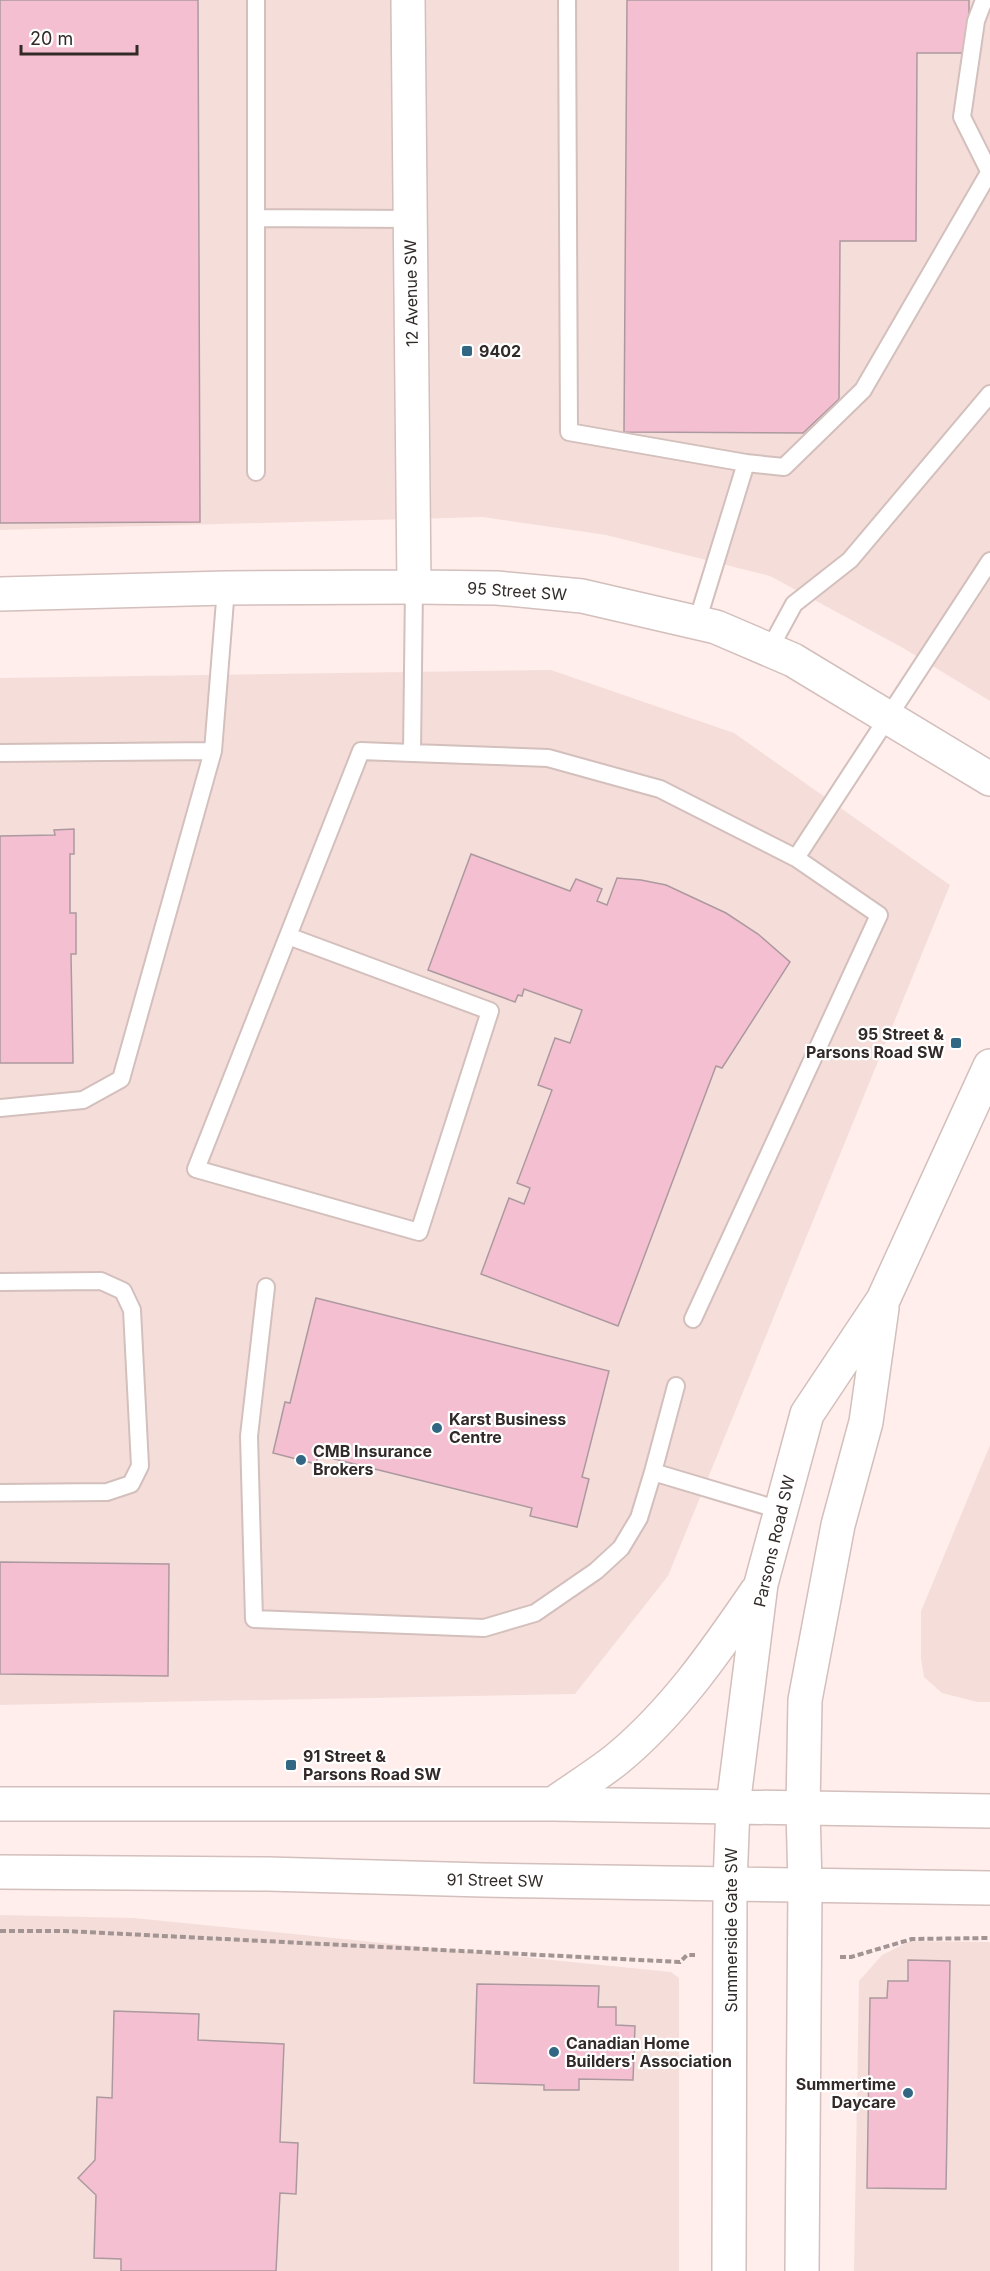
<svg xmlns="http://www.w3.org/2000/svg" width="990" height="2271" font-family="Inter,sans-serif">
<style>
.built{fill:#f5deda}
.building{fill:#f4c0d1;stroke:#ac999f;stroke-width:1.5}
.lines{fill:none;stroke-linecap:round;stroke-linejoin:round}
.service-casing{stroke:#d3bfbc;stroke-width:20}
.tertiary-casing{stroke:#d3bfbc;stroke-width:36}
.secondary-casing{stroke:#d3bfbc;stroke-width:36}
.path{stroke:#a19493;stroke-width:4;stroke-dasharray:6 3;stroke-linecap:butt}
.service{stroke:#fff;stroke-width:16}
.tertiary{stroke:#fff;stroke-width:33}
.secondary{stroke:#fff;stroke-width:33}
.poi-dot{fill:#326783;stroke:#fff;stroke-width:2}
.labels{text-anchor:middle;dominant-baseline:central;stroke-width:4.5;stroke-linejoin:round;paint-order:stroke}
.street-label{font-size:16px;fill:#322a29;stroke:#fff}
.poi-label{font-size:16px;font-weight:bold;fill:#322a29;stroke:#fff;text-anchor:start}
</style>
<rect width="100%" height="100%" fill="#ffeeec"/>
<path class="built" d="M0,0H990V701L903,648L770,576L606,535L483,517L0,530Z
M551,670L734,733L950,885L668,1576L575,1694L0,1705V678Z
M990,1445V1702H977L942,1693L924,1677L921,1659V1611Z
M0,1915L134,1918L671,1972L679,1978V2271H0Z
M910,1941L990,1942V2271H854L859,1981L882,1955Z"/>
<path class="building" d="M0,0H198L200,522L0,523Z
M627,0H969V53H917L916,241H840L839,399L803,433L624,432Z
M74,829V854H70V913H76V954H71L73,1063H0V836L55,835L54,830Z
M471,854L570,891L576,879L602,889L597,901L607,905L617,878L641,880L666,885L726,913L758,934L790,962L722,1068L716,1066L618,1326L481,1274L509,1198L524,1204L530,1188L517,1183L552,1090L538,1085L555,1038L570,1043L582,1010L524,989L522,996L518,995L515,1002L428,970Z
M316,1298L609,1371L582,1477L589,1479L577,1527L530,1516L532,1508L318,1455L316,1464L273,1453L285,1402L290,1403Z
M0,1562L169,1564L168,1676L0,1674Z
M908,1960L950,1961L946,2189L867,2188L870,1998H887L888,1981H908Z
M477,1984L599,1986L598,2007H616V2025L635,2026L633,2080L579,2079V2090H544V2085L474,2083Z
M114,2011L199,2014L198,2040L284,2044L280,2142L298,2143L296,2194L280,2193L276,2271H121V2259L94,2258L96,2195L78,2178L95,2160L97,2097L112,2098Z"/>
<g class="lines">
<defs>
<path id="service" d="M567,0L569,432L746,463
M984,0L976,21L962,117L989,171
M257,218L410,219
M256,472V0
M414,587L412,753L548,758L660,789L796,858L990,561
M697,622L746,463L784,467L863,390L990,171
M769,650L794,604L850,560L990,394
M0,753L213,751L226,588
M288,936L490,1011L419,1232L196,1169L361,751L412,753
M0,1108L83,1100L121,1079L213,751
M0,1282L101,1281L123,1291L132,1310L140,1466L131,1484L107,1492L0,1493
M266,1287L249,1436L254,1619L484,1628L535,1613L596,1571L621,1548L639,1518L653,1472L780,1510
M693,1319L879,915L796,858
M653,1472L676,1386"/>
<path id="tertiary" d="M408,0L414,587
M0,594L226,588L414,587L497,588L582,596L716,627L793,660L990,779
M729,2271L730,1884
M802,2271L805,1886"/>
<path id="secondary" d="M0,1804H553L990,1811
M553,1804C574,1789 597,1775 617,1759C674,1712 716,1651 757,1591
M0,1872L268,1874L483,1880L990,1888
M730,1884L733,1806L761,1584L807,1414L883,1300L990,1066
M805,1886L803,1808L805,1700L838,1525L866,1422L882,1308"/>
</defs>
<use href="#service" class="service-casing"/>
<use href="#tertiary" class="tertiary-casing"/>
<use href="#secondary" class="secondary-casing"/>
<path class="path" d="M0,1931H65L680,1962L687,1955H695
M840,1957H851L912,1939L990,1938"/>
<use href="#service" class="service"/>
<use href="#tertiary" class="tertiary"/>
<use href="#secondary" class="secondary"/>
</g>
<g class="poi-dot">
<rect x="461" y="345" width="12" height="12" rx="3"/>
<rect x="950" y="1037" width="12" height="12" rx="3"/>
<circle cx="437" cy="1428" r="6"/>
<circle cx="301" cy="1460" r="6"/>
<rect x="285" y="1759" width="12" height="12" rx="3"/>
<circle cx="554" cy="2052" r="6"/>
<circle cx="908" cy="2093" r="6"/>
</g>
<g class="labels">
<g class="street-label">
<text transform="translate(411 293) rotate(-91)">12 Avenue SW</text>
<text transform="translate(517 591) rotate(4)">95 Street SW</text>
<text transform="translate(774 1541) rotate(-77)">Parsons Road SW</text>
<text transform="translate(495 1880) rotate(1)">91 Street SW</text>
<text transform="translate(731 1930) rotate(-90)">Summerside Gate SW</text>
</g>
<g class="poi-label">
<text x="479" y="351">9402</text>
<text x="944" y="1034" text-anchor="end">95 Street &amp;<tspan x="944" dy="18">Parsons Road SW</tspan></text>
<text x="449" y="1419">Karst Business<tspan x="449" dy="18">Centre</tspan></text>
<text x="313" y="1451">CMB Insurance<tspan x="313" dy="18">Brokers</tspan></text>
<text x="303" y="1756">91 Street &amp;<tspan x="303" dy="18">Parsons Road SW</tspan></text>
<text x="566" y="2043">Canadian Home<tspan x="566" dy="18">Builders' Association</tspan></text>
<text x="896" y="2084" text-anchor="end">Summertime<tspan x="896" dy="18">Daycare</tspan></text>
</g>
</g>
<path d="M21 45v9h116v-9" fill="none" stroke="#322a29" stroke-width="3"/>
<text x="30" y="45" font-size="18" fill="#322a29" stroke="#ffffff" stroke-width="4.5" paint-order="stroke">20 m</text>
</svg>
